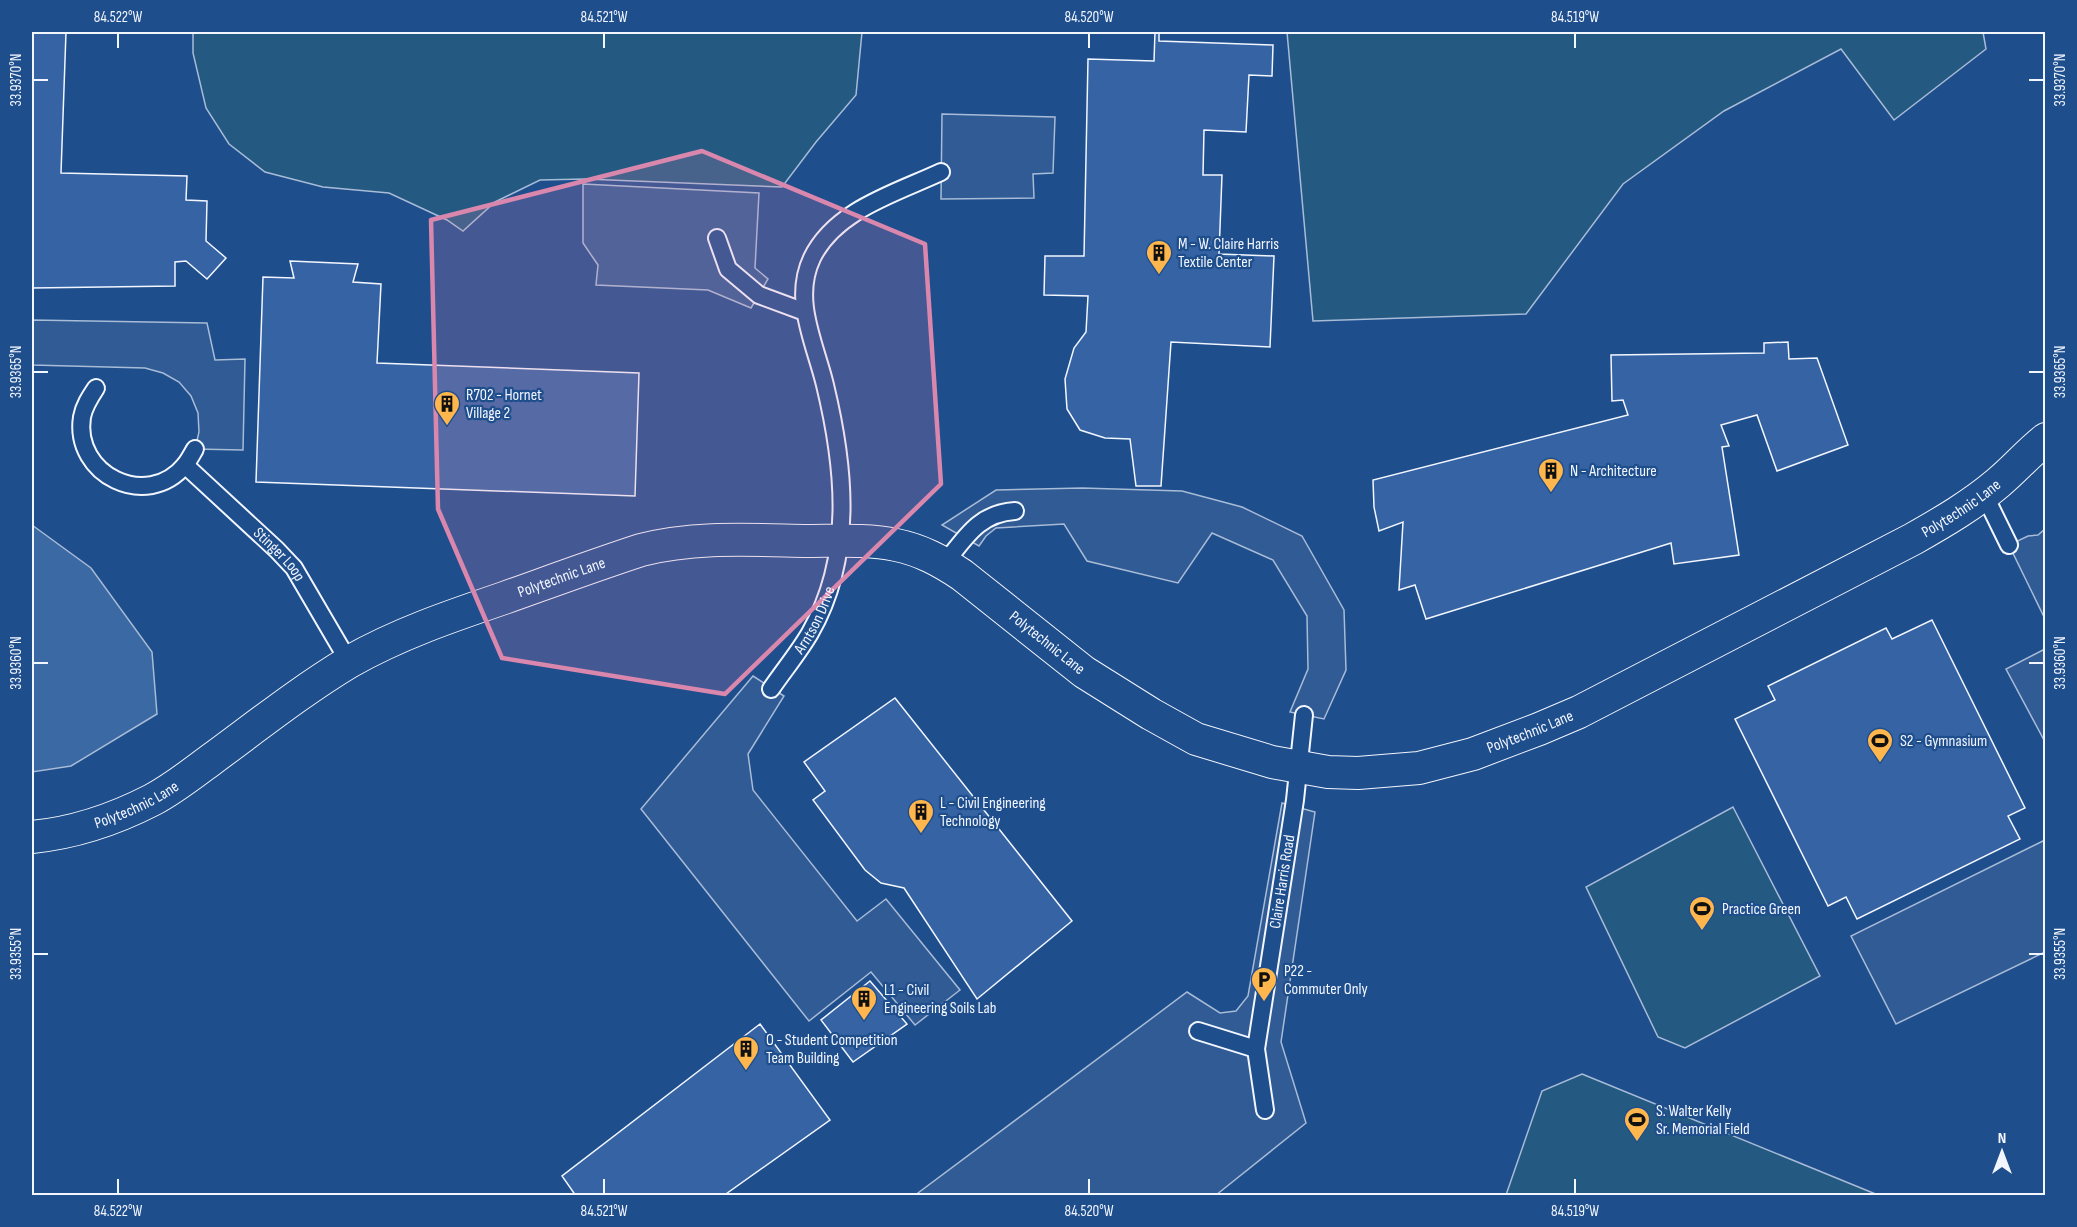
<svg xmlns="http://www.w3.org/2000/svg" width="2077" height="1227" font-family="'Sofia Sans Condensed',sans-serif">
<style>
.green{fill:#245a82;stroke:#a8bbd7;stroke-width:1.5}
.parking{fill:#305b95;stroke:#a8bbd7;stroke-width:1.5}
.water{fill:#3b69a3;stroke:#a8bbd7;stroke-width:1.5}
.building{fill:#3563a3;stroke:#f2f6ff;stroke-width:1.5}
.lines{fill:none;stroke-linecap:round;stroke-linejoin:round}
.lane-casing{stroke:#f2f6ff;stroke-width:20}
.street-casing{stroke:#f2f6ff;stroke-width:34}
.lane{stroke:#1f4e8c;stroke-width:16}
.street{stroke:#1f4e8c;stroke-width:32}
.marked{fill:#da87ad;fill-opacity:0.2;stroke:#da87ad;stroke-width:4.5;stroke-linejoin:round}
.ticks{fill:none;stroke:#f2f6ff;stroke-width:2}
.labels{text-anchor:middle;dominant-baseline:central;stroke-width:4.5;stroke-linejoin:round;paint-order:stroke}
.poi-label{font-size:16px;fill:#f2f6ff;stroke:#1f4e8c;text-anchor:start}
.street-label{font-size:16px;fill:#f2f6ff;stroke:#1f4e8c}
.neatline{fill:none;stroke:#f2f6ff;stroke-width:2}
.ticks-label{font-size:15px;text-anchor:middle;fill:#f2f6ff}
</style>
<rect width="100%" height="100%" fill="#1f4e8c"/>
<path class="green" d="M193,32H862L856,95L816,142L782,187L585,179L540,180L495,202L463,231L447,220L389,193L323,187L265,172L229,144L206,108L193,53Z
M1287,32H1983L1986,49L1894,120L1841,49L1724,111L1623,184L1526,314L1313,321Z
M1733,807L1820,976L1685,1048L1658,1037L1586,887Z
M1582,1074L1878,1195H1506L1542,1091Z"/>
<path class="parking" d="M942,114L1055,117L1053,173L1033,174L1034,198L941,199Z
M583,184L759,193L755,268L768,279L751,308L708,290L596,285L598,265L583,243Z
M32,320L207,323L215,360L245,359L243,450L195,449L199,432L198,413L191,396L179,382L163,373L145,368L32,365Z
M1082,488L1182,491L1242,507L1302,536L1344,610L1346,670L1324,719L1290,712L1308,669L1307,616L1273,560L1212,533L1178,583L1087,561L1064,524L996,528L986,536L979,546L942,525L996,490Z
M2045,529V619L2009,545L2028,536L2038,535Z
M2045,649V648V742L2006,669Z
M753,676L784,696L748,754L753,790L857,921L886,899L960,990L915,1025L871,972L809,1021L641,809Z
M1282,803L1315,812L1281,1042L1306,1123L1216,1195L914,1196L1187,992L1220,1013L1236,1011L1248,996Z
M2045,840V952L1896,1024L1851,936Z"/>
<path class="water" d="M32,525L91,568L152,652L157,714L71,766L32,772Z"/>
<path class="building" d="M32,32H66L61,173L187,176L186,200L207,201L206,241L226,258L207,279L186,261L175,262V286L32,288Z
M1155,32H1159V41L1273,45L1272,76L1249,75L1246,132L1204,130L1203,175H1222L1219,254L1274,256L1270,347L1171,342L1161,486H1136L1130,439L1105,438L1080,430L1067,409L1065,379L1074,348L1086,332L1088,296L1044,295L1045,256H1084L1088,59L1154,61Z
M290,261L358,264L353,282L381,284L377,363L639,373L635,496L256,482L263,277L294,278Z
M1788,342L1789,359L1817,358L1848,445L1777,471L1757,415L1721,425L1729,446L1722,447L1739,555L1674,564L1671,543L1426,619L1415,585L1399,590L1403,522L1379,531L1374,507L1373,480L1628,415L1623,400L1612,401L1611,355L1764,353V343Z
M1932,620L2025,808L2008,816L2020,839L1857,919L1846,897L1828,906L1735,719L1775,700L1768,686L1886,628L1892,639Z
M895,698L1072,921L977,999L904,888L881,883L865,870L813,800L825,791L804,762Z
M870,981L907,1024L853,1062L821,1020Z
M760,1024L830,1120L723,1196H576L562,1176Z"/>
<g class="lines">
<defs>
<g id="lane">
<path d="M717,238L728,269L759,295L805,312"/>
<path d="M96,388C90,397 84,406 82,417C73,475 147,511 185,465C189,460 192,454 195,449"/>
<path id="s1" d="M185,465L277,550L294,568L349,662"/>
<path d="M1984,494L2009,545"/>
<path d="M945,563C965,538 979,513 1015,511"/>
<path id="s2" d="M771,689C784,670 799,652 810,633C854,556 845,468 825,385C815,343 792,300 812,258C835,210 896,193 941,172"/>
<path d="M1198,1031L1256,1049"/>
<path id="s3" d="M1265,1110L1256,1049L1295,800L1304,715"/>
</g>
<g id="street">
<path id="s4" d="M32,837C73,833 115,819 152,800C173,789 193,773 212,759C257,726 301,691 349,662C398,634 451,616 504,598C549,582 595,565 641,550C696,536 752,540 809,541C837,541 868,539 896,545C921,550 941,561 962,575L1084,672L1151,714L1196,739L1272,762L1328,772L1358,773L1419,768L1473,754L1539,729L1579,712L1913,539C1943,522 1972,505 1998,483C2015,469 2028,453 2046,439"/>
</g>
</defs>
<use href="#lane" class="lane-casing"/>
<use href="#street" class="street-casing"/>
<use href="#lane" class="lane"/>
<use href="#street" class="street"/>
</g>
<path class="marked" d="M702,151L925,244L941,484L725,694L502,658L438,509L431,220Z"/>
<path class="ticks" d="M118,33V48M604,33V48M1089,33V48M1575,33V48M33,80H48M2029,80H2044M33,372H48M2029,372H2044M33,663H48M2029,663H2044M33,954H48M2029,954H2044M118,1179V1194M604,1179V1194M1089,1179V1194M1575,1179V1194"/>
<defs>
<symbol id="building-pin" viewBox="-11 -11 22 30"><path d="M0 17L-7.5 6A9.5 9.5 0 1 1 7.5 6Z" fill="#ffb74d" stroke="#1f4e8c"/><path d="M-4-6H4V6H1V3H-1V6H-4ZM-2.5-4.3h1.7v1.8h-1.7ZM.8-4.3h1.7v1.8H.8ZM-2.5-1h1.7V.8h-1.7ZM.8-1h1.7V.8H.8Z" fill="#111"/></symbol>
<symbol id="stadium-pin" viewBox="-11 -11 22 30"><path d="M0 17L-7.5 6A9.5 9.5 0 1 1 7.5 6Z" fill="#ffb74d" stroke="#1f4e8c"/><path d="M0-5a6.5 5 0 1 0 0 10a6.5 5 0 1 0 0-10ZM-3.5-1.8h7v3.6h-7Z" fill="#111"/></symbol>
<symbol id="parking-pin" viewBox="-11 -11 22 30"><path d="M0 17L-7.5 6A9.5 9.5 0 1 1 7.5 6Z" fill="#ffb74d" stroke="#1f4e8c"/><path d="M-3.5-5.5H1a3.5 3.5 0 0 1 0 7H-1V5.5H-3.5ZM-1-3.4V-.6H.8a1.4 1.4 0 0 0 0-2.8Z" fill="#111"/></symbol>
</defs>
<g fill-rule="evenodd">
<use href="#building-pin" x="1144" y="238" width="30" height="40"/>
<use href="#building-pin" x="432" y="389" width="30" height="40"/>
<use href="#building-pin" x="1536" y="456" width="30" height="40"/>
<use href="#stadium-pin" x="1865" y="726" width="30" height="40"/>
<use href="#building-pin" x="906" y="797" width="30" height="40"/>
<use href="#stadium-pin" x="1687" y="894" width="30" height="40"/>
<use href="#parking-pin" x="1249" y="965" width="30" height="40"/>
<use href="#building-pin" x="849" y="984" width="30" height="40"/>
<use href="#building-pin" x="731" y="1034" width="30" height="40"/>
<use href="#stadium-pin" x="1622" y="1105" width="30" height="40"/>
</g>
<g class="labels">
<g class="poi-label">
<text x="1178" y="244">M - W. Claire Harris<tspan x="1178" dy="18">Textile Center</tspan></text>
<text x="466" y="395">R702 - Hornet<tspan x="466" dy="18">Village 2</tspan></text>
<text x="1570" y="471">N - Architecture</text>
<text x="1900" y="741">S2 - Gymnasium</text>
<text x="940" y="803">L - Civil Engineering<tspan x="940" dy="18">Technology</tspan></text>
<text x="1722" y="909">Practice Green</text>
<text x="1284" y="971">P22 -<tspan x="1284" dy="18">Commuter Only</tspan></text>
<text x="884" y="990">L1 - Civil<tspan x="884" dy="18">Engineering Soils Lab</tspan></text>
<text x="766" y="1040">O - Student Competition<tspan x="766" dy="18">Team Building</tspan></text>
<text x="1656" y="1111">S. Walter Kelly<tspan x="1656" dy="18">Sr. Memorial Field</tspan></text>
</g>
<g class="street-label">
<text stroke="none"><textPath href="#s4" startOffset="2126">Polytechnic Lane</textPath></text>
<text stroke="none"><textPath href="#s1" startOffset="130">Stinger Loop</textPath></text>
<text stroke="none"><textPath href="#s4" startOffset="596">Polytechnic Lane</textPath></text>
<text stroke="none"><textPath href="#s2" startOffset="82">Arntson Drive</textPath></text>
<text stroke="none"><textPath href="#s4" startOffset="1118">Polytechnic Lane</textPath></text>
<text stroke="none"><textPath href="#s4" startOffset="1640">Polytechnic Lane</textPath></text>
<text stroke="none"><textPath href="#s4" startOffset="110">Polytechnic Lane</textPath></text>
<text stroke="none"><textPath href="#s3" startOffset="231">Claire Harris Road</textPath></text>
</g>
</g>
<rect width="2077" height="1227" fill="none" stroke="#1f4e8c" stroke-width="66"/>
<g transform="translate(2002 1152)" stroke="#1f4e8c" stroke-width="4.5" paint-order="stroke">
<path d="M0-4.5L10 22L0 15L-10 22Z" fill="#f2f6ff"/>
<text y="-9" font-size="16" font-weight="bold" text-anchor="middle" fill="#f2f6ff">N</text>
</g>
<rect x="33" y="33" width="2011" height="1161" class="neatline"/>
<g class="ticks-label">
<text x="118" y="22">84.522°W</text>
<text x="604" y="22">84.521°W</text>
<text x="1089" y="22">84.520°W</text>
<text x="1575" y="22">84.519°W</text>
<text transform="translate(16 80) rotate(-90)" y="5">33.9370°N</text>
<text transform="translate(2060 80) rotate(-90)" y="5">33.9370°N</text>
<text transform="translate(16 372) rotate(-90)" y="5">33.9365°N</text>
<text transform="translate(2060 372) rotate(-90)" y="5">33.9365°N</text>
<text transform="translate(16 663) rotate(-90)" y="5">33.9360°N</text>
<text transform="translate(2060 663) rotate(-90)" y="5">33.9360°N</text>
<text transform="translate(16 954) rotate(-90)" y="5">33.9355°N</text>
<text transform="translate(2060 954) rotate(-90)" y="5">33.9355°N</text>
<text x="118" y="1216">84.522°W</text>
<text x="604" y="1216">84.521°W</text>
<text x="1089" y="1216">84.520°W</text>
<text x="1575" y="1216">84.519°W</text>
</g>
</svg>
